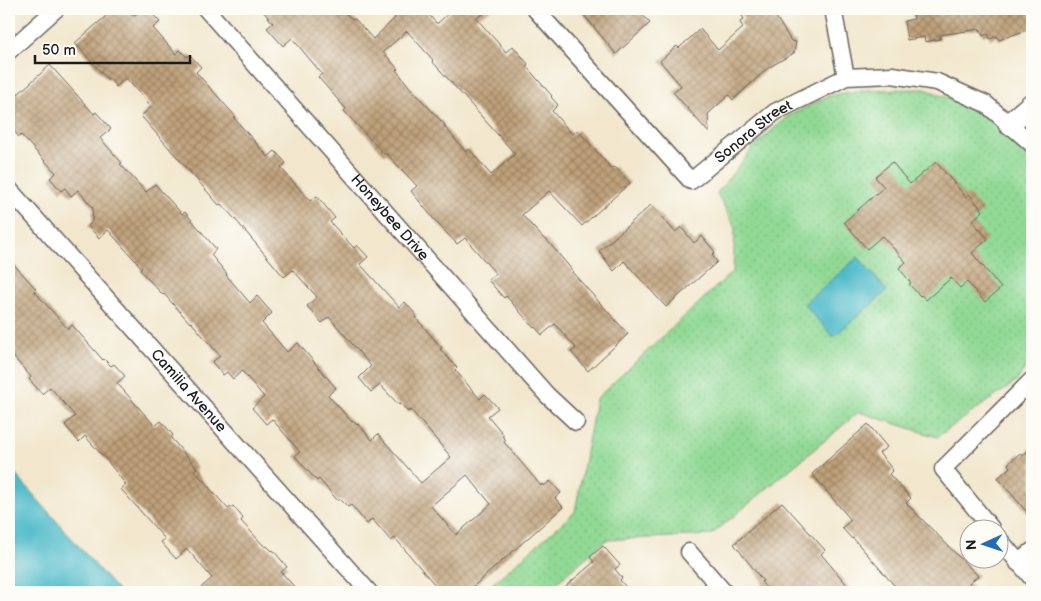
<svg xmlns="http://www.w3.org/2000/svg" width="1041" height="601" font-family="'Balsamiq Sans',sans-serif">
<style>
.park{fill:url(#park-dots);stroke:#567a58}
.water{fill:#4fbbca;stroke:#366c73}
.building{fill:url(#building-cross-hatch);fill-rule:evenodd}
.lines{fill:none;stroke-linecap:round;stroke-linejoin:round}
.minor-casing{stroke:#67635a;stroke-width:19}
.tertiary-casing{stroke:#67635a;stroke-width:24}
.minor{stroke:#fff;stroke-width:16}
.tertiary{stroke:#fff;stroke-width:21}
.labels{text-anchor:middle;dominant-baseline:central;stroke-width:4;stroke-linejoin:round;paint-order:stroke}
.street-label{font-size:15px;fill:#1c1c1c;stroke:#fdfcf7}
</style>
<defs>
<pattern id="park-dots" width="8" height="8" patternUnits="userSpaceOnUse" patternTransform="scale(1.25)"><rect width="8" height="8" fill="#91d995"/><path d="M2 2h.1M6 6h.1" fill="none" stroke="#7cba80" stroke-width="1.8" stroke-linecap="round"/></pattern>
<pattern id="building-cross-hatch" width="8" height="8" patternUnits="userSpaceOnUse" patternTransform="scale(1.25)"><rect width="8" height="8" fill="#bfa17a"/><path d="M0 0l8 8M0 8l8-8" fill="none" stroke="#9a8263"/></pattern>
</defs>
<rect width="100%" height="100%" fill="#fdfcf7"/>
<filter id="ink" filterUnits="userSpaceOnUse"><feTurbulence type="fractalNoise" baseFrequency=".02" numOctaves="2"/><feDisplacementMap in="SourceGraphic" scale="10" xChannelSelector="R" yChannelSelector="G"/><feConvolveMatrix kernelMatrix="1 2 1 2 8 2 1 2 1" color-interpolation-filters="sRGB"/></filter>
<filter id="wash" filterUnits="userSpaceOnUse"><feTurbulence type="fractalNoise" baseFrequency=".0096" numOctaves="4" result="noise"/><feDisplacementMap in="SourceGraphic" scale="20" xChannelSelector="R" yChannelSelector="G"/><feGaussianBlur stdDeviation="1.12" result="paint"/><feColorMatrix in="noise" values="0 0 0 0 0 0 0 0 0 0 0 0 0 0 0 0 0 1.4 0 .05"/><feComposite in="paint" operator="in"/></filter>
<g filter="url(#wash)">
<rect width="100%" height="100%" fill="#f2e7cd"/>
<path class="park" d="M925,89L963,104L1011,132L1032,163V356L1017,381L937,437L859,412L711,535L606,540L546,592H483L575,512L596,399L733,271L735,227L717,193L753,148L785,118L828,96L861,90Z"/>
<path class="water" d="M858,257L887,291L833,337L804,304Z
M9,467L119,592H9Z"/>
<g id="blocks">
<path class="building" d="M114,9H119L123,14L129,13L135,15L142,9H148L160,22L153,28L176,54L180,50L187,57L190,55L201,67L196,72L236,117L234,118L268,157L275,151L286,163L281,168L310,201L317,196L330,212L335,218L330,222L354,248L357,245L368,257L360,264L399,307L405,302L417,316L415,317L442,348L440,349L457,368L455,370L480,399L485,394L498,408L488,416L504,435L502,436L506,440L504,442L541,486L542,484L544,486L550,481L561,493L555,498L563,507L467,592H441L395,538L391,541L372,519L367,524L351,505L348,507L340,499L338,501L319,479L317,481L295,456L300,452L272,419L266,424L252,408L264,397L242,371L233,379L227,372L223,375L212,362L220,356L191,322L190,323L164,294L163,295L148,279L140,270L142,268L108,230L99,238L88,226L92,222L93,208L78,190L71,196L65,188L61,191L50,178L56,173L21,135L19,137L9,125V100L17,92L18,94L50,65L94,114L96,112L111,129L100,138L122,163L120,164L146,192L155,184L182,214L185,212L216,249L211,255L227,274L226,275L250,303L257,296L272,313L262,323L287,352L298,343L336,388L328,395L352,422L353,421L357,425L358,424L372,440L378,434L421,483L451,457L411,410L408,412L401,404L399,405L380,385L371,392L359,378L371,366L329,317L322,323L307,306L317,297L293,270L284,277L235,219L221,204L219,205L141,116L151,107L126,78L116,87L109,78L107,79L75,43ZM467,475L491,504L456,535L431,506Z
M261,9H342L353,20L355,19L373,39L395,18L388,9H424L436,23H438L453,9H492L476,18L506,52L513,46L528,64L526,66L552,96L551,97L558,105L552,111L572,134L578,130L611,168L615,167L630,183L582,226L549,191L522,215L545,240L546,239L573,271L572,272L628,334L588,371L571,352L576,348L555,324L542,335L535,327L534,328L506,296L504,298L488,280L496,274L465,238L457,244L437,223L411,191L417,186L387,154H384L344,111L346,109L318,77L322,74L292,38L283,46L267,28L273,23ZM407,31L433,60L432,61L515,154L491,175L469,149L466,152L444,126L445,125L413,91L396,70L398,69L383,52Z
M579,9H637L650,23L616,54Z
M738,9H771L791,41L796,42L794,53L768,68L733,100L729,95L708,114L709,133L673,92L681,86L660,61L677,46L679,48L700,29L718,50L743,28L740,22L744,19Z
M912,9H1032V28L999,40L997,36L990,39L988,34L983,36L980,29L940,35V39L925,42L924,37L907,40L904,21L914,19Z
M892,162L910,184L936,162L966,197L969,194L983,211L972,221L988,239L972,253L1001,288L985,302L967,282L960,288L951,278L926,300L921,295L920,296L909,284L911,283L899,268L906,262L882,236L867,249L844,222L884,187L875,177Z
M651,205L675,232L681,227L694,243L702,236L715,252L712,255L717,262L666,307L624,261L614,271L599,251Z
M9,259L36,289L34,291L68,329L72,325L103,360L104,359L111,366L114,364L125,376L117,383L155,426L161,421L173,435L171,438L197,468L194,470L228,509L233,506L243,518L241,521L265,547L267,546L272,551L273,550L287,567L281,572L299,592H196L212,578L187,549L176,559L161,542L165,539L121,489L126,485L109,463L85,436L79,442L65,425L75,416L50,387L42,394L29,379L31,377L9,352Z
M868,424L887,447L879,453L893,470L889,474L911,498L906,503L978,576L969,583L977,592H900L853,538L852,539L842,528L851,520L812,474Z
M1032,448V518L998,478L1010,467L1008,464L1020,453L1022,456Z
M782,502L825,550L821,554L853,592H770L761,582L763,581L734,544Z
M603,546L620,565L615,569L622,578L620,580L630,592H559L594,562L590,557Z"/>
</g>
</g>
<g filter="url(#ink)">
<use href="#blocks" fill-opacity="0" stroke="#67635a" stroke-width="1"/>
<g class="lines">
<defs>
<g id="minor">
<path id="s1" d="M206,9L547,395L576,422"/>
<path id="s2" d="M535,9L691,181L775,112L846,77L892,75L937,82L986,104L1032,144"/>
<path d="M833,9L846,77"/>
<path d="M9,51L56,9"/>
<path id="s3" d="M9,189L369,592"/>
<path d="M991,528L943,469L1032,380"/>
<path d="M998,538L1032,578"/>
<path d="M689,552L724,592"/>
<path d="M1018,563L1032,551"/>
</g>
<path id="tertiary" d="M1009,124L1032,104"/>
</defs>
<use href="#minor" class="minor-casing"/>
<use href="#tertiary" class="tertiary-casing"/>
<use href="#minor" class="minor"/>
<use href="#tertiary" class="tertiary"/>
</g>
</g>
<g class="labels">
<g class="street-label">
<text stroke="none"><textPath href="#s2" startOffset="312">Sonora Street</textPath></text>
<text stroke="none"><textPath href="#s1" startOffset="278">Honeybee Drive</textPath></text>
<text stroke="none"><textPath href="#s3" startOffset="270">Camilia Avenue</textPath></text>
</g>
</g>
<rect width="1041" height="601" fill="none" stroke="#fdfcf7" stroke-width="30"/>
<g transform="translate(984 544) rotate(267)"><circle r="24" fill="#fdfcf7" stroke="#a3a29f"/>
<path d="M0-4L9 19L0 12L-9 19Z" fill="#1f6fb2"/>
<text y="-8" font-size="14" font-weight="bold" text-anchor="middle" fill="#1c1c1c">N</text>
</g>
<path d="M35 55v8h155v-8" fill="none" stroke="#1c1c1c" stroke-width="2.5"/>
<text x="42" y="55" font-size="15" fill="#1c1c1c" stroke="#fdfcf7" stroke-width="4" paint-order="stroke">50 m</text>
</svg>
